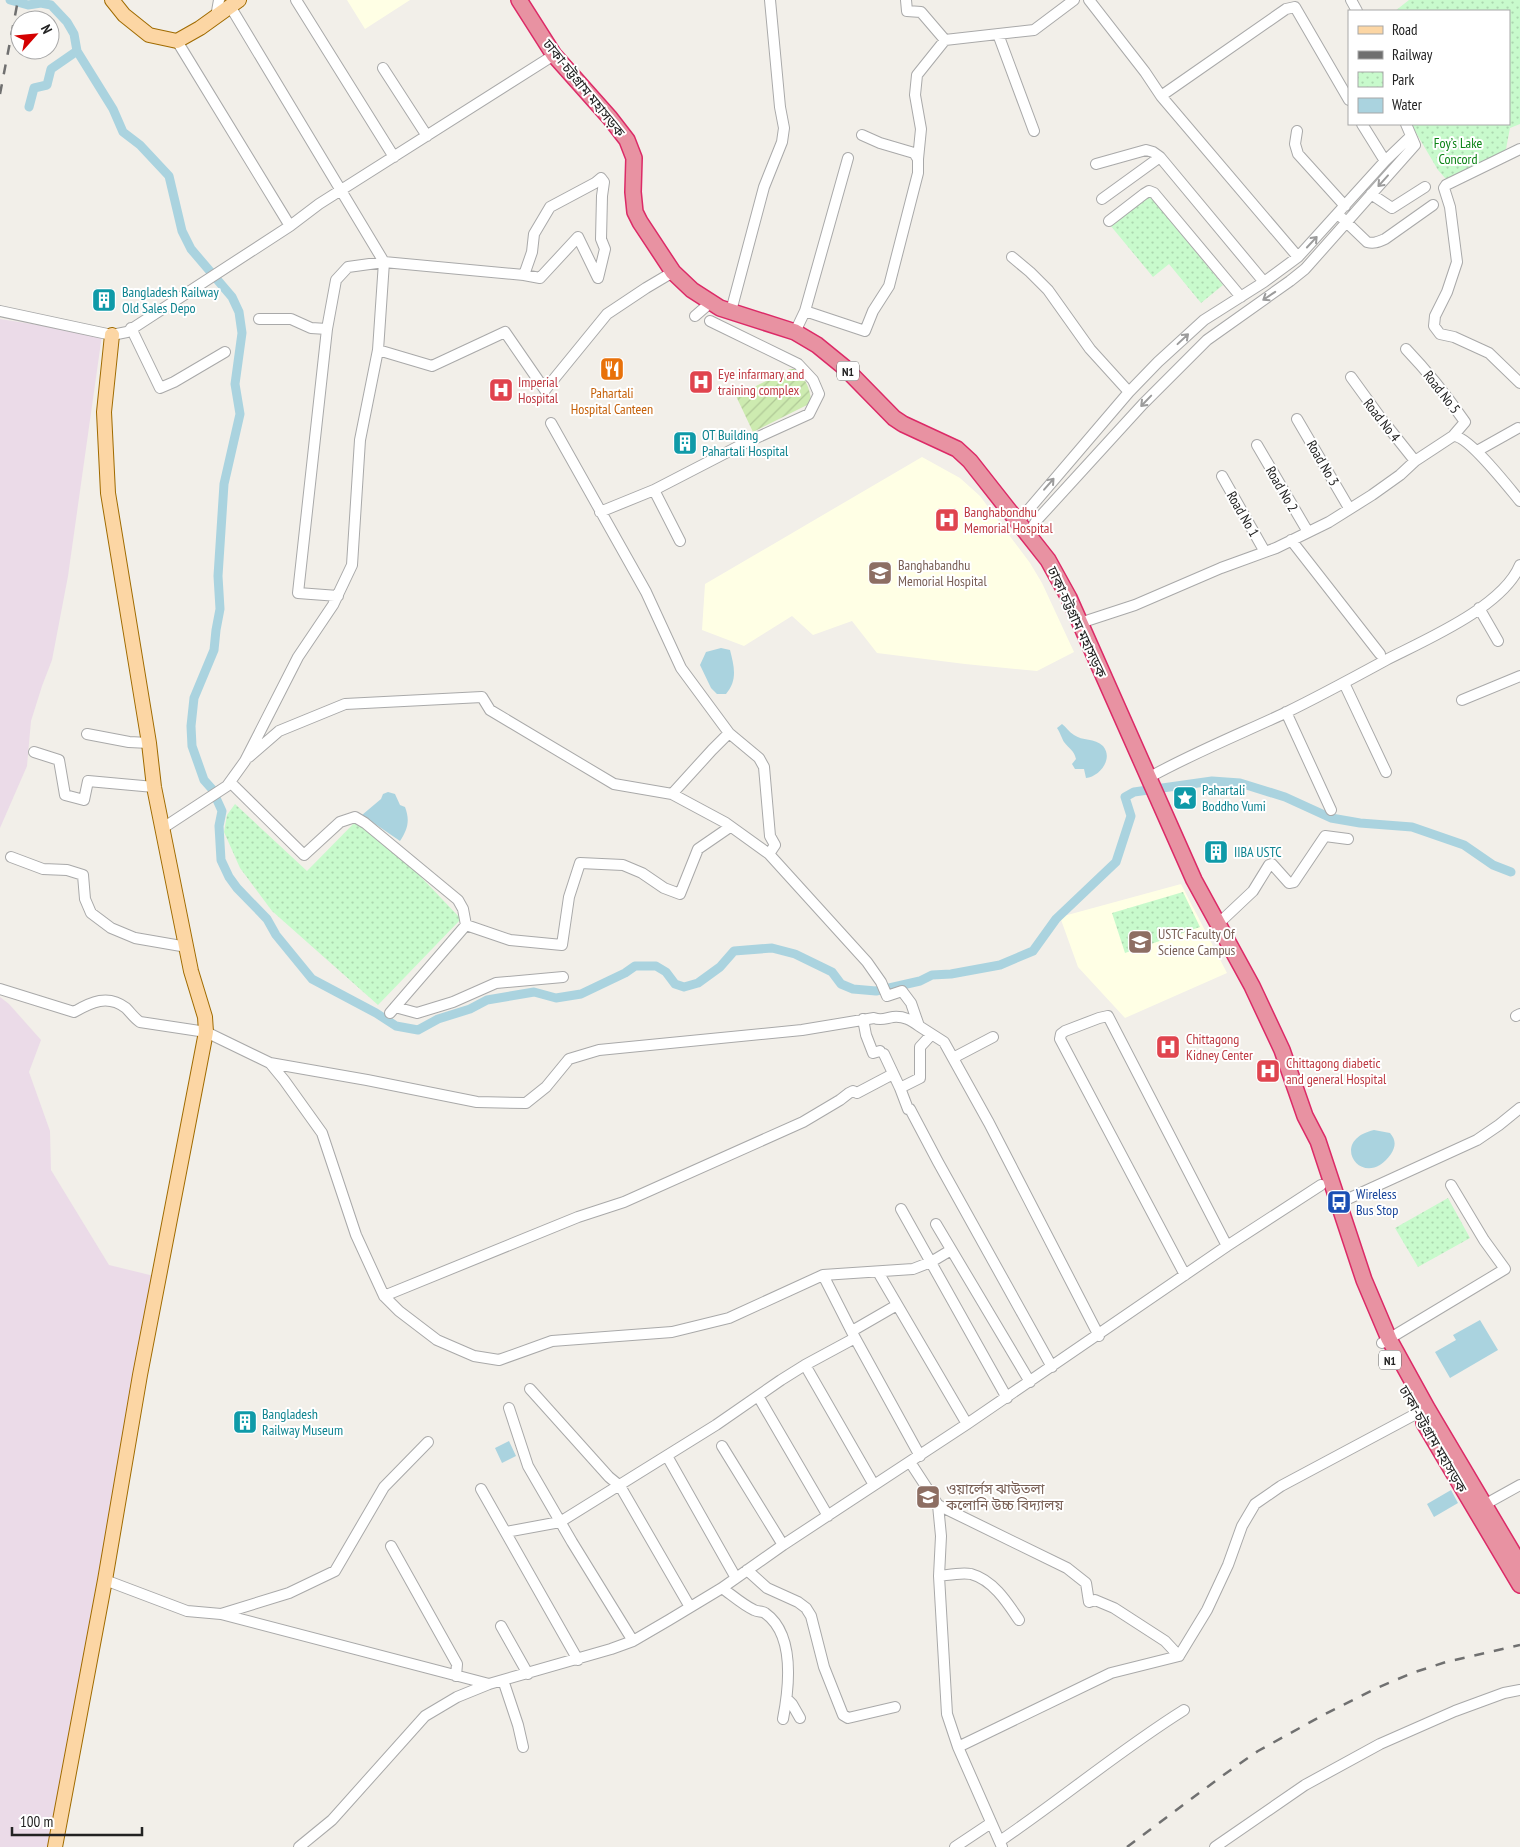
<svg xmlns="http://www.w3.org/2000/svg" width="1520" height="1847" font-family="'PT Sans Narrow','Noto Sans Bengali',sans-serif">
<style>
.education{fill:#ffffe5}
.railway{fill:#ebdbe8}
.park{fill:url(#park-dots)}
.garden{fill:url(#garden-furrows)}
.water{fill:#aad3df}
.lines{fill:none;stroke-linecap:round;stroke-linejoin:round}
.canal{stroke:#aad3df;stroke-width:9}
.minor-casing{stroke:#a9a9a9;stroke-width:12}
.major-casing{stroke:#a06b00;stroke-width:16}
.highway-casing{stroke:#dc2a67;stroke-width:18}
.minor{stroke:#fff;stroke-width:10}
.major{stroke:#fcd6a4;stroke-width:14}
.highway{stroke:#e892a2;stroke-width:15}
.rail{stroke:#707070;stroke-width:2.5;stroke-dasharray:10 10;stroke-linecap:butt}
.oneway{stroke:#9c9c9c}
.labels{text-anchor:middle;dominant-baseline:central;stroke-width:4;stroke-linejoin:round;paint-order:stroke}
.shield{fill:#fff;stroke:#646464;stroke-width:1}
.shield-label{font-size:12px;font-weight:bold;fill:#222}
.street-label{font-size:14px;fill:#222;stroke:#fff}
.park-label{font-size:14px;fill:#0c8416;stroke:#fff}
.culture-label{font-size:14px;fill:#0d838f;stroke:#fff;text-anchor:start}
.health-label{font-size:14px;fill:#be3a42;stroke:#fff;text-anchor:start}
.food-label{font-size:14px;fill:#c56008;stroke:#fff}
.education-label{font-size:14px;fill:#785e54;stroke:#fff;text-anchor:start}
.transit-label{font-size:14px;fill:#164399;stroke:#fff;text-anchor:start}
</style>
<defs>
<pattern id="park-dots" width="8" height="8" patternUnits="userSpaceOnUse" patternTransform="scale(1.25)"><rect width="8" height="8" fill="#c8facc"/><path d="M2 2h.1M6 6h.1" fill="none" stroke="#acd6af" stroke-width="1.8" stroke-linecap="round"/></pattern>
<pattern id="garden-furrows" width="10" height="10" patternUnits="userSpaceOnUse" patternTransform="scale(1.25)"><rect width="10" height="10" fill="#cdebb0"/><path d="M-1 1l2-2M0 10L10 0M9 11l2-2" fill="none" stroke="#b0c997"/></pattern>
</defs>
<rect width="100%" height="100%" fill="#f2efe9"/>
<path class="education" d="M347,0H410L365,29Z
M922,457L960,478L980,496L1030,563L1042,583L1074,652L1037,671L965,664L877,653L852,621L813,635L792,616L744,646L702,630L705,584Z
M1181,884L1227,973L1125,1018L1078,967L1060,917Z"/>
<path class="railway" d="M0,319L102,335L68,576L52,660L42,686L31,721L27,766L0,828Z
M0,997L9,1004L41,1040L29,1072L50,1131L51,1170L109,1265L154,1276L50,1847H0Z"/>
<path class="park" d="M1409,0H1520V124L1510,128L1505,154L1452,186L1438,170L1415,131L1411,130L1409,124H1509V11H1395Z
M1148,194L1223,285L1201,303L1169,264L1153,277L1110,225Z
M235,804L307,871L362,815L461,919L378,1005L272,911L240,868L224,832L227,815Z
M1183,892L1200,927L1125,953L1112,913Z
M1448,1198L1470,1238L1418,1267L1395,1228Z"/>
<path class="garden" d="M790,369H796C805,378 810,388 811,401L807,405L753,432L736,396Z"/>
<path class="water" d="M721,648L730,650C734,666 738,680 726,694H717L711,688L700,665L706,652Z
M1062,724C1066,727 1069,732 1074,735C1082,741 1095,738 1103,746C1114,759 1099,777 1086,778L1084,769H1075L1072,764L1076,759C1074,750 1069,749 1064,742C1062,739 1060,732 1057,728Z
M388,792L395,794L400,805L405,807C410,820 408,829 400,841L362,815L381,799L383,794Z
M1374,1130L1390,1133C1396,1140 1396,1146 1391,1154C1364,1193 1326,1141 1374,1130Z
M1480,1320L1498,1350L1450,1378L1435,1352L1456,1340L1453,1335Z
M509,1441L516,1456L502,1463L495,1448Z
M1451,1490L1458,1503L1434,1517L1427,1504Z"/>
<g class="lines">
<path class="canal" d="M10,0L28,5L41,3L51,5L67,22L74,34L77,51L113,109L123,132L140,145L169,176L182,231L191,249L232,297L239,312L242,333L235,384L240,414L224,484L218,576L220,609L216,630L214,650L194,698L191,726L192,746L204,780L212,789L222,811L219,826L221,860L229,877L237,888L267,919L276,935L312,979L376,1013L396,1026L418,1030L438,1019L470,1009L487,1000L534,992L556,998L581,994L625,973L635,966H656L666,972L675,984L684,987L698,983L720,967L734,951L772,948L795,954L832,972L841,984L853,989L876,991L920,981L932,975L951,974L1000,965L1033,951L1056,919L1116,862L1131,816L1125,797L1134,792L1212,781L1240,783L1285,797L1331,818L1360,823L1412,827L1464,845L1493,865L1511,872
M29,107L34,88L47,85L51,69L77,51"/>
<defs>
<path id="minor" d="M296,0L394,157
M906,0L907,11L921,12L945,40L1034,30L1074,0
M1089,0L1145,72L1161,96L1286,9L1295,7L1349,100
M1351,0L1357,11
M216,17L219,0
M998,34L1034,131
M177,41L290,226
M383,68L427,136
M1161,96L1298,257
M1362,124L1385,161
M1297,131L1295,144L1298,154L1345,206
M1520,149L1446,185L1444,188L1450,207L1457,262L1447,292L1435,316L1434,326L1440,334L1454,337L1489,353L1520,383
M918,159L921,129L915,95L917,75L945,40
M1096,164L1146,150L1153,152L1160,157L1264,282
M1371,194L1392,208L1425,187
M1102,199L1160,157
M1342,218L1367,242C1374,244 1378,242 1385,239L1433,205
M1109,221L1144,194L1149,191L1154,193L1241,297
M1012,257L1030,272L1048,290L1090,349L1129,392
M0,311L112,335L127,332L290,226L319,204L554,55
M731,311L764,187L782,142L784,128L780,107L770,0
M805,311L865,331L873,311L889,286L918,173V159L914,153L880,143L862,135
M695,316L710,303
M259,319H291L311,328L327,329
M131,328L160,388L174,382L225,352
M795,332L805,311L848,158
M378,350L432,366L505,332L545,390L607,314L646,288L673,272
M1351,377L1380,417L1415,461
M1297,419L1349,508
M551,423L646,592L681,668L729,733L759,758L764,767L770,836L775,845L769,854L867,962L881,982L887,996L902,991L911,1003L919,1026L944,1042L989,1123L1099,1336
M1453,436C1468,435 1509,488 1520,501
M1257,445L1308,532
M1477,451L1518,428
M1222,476L1265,552
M600,512L654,490
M1018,522L1129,392L1158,362L1204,320L1264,282L1298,257L1385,161L1411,136
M1028,534L1037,520L1143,404L1207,340L1290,281L1305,269L1415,145L1406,124
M1291,540L1380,654
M680,541L654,490L743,444L809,414L819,394L813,380L798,364L710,321
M338,596L298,593L327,329L336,280L348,267L384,262L524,275L540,278L578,237L598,278L605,249L601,239L602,196L604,182L601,178L595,183L550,207L534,234L532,252L524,275
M1479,608L1498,641
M1080,623L1135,605L1221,568L1276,548L1329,522L1372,495L1400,475L1415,461L1453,436L1465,422C1447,396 1428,372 1406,349
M1344,683L1386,772
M1462,700L1520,676
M1286,712L1331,810
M87,734L129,742L149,743
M34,752L59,760L65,795L84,800L88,781L154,787
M249,757L279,731L345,704L482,697L490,710L614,784L672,794L726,823L769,854
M1148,778C1193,753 1240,734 1285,713C1320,696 1353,678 1386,660C1425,640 1503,607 1520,565
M230,782L304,855L340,822L355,817L365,823L458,900L463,909L466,925L390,1013
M672,794L712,750L729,733
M163,828L227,786L245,761L298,657L333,605L352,565L360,440L378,350L384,262L230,6
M11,857L43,869L67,870L83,875L85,899L91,913L111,928L135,938L187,947
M1218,924L1253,891L1269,865L1272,864L1289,883L1294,882L1325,836L1348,839
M466,925L510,940L562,945L569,897L580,863L623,865L642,873L664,888L680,894L698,849L730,827
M0,989L74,1012C91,1002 108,994 126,1008C131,1013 134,1018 140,1022L206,1032L270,1063L284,1080L322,1133L356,1235L384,1296L399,1311L437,1340L474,1356L499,1360L552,1341L672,1332L729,1318L823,1275L913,1269L931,1262L951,1250
M395,1007L417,1013L453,1002L496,983L563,977
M1516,1016L1520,1014
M863,1019L866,1035L873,1053L880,1051
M931,1035L920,1047V1078L900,1088L908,1109H910L938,1162L1052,1367
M884,1054L900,1088
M953,1058L993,1037
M270,1063L367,1080L477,1102L526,1103L546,1087L569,1059L599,1050L802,1030L874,1018C881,1021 886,1018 893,1017C904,1016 911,1020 919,1026
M1339,1203L1477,1140L1499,1125L1520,1108
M901,1209L1007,1398
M936,1224L1030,1382
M878,1272L967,1424
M823,1275L855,1338L920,1456
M1185,1275L1060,1039L1061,1034L1065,1031L1099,1018L1108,1016L1227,1246
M384,1296L578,1217L624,1202L803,1122L840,1100L849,1093L853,1091L857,1093L893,1074
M852,1331L897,1305
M1382,1343L1505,1269L1484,1240L1451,1185
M805,1365L874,1485
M530,1389L609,1477L620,1486L690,1607
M758,1396L828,1516
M509,1408L528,1466L572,1542L633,1641
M722,1446L783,1545
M667,1456L736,1578
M910,1462L938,1505L941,1536L939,1576L947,1714L958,1747L1002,1847
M481,1489L578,1660
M938,1505L1067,1568L1086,1583L1089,1602L1095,1600L1114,1608L1165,1641L1179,1656L1111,1673L958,1747
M1484,1505L1520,1485
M506,1532L560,1522L716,1425L781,1380L805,1365L855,1338
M391,1546L457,1664L456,1676
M747,1570L767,1588L798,1602L806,1608L811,1616L824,1667L843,1715L848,1718L895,1707
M939,1576C948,1575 962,1572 971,1574C993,1580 1007,1602 1019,1620
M105,1580L187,1611L221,1614L289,1593L335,1571L384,1487L428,1442
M722,1588C732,1595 743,1605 754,1610C758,1612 762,1611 765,1613C796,1635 789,1688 783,1719
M221,1614L489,1684
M501,1626L528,1674
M1179,1656L1207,1610L1228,1565L1242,1526L1255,1504L1281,1486L1427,1408
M503,1680L518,1725L523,1747
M787,1699L792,1704L800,1718
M1000,1841C1062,1799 1120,1750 1184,1710
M299,1847L332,1820L425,1716L457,1697L489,1684L611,1649L633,1641L669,1620L722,1588L783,1545L967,1424L1227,1246L1321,1185
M955,1847L991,1823
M1215,1847L1305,1785L1380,1744L1455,1711L1504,1693L1520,1690"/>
<path id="major" d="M112,0L124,15L149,35L177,41L200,28L239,0
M55,1847L105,1580L140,1375L206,1032L205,1017L191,971L154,787L149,743L108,493L104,412L112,335"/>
<path id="highway" d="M519,0L554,55L610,118L627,140L634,158L633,192L635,212L640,222L673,272L692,290L720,308L795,332L817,345L844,367L894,418L903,424L957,449L970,461L1048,560L1069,598L1194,880L1252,986L1282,1050L1305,1116L1318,1141L1364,1280L1389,1339L1427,1408L1520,1565
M1424,1423L1520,1585"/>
</defs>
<use href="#minor" class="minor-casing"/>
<use href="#major" class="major-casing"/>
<use href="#highway" class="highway-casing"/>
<use href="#minor" class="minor"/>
<use href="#major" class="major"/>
<use href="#highway" class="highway"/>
<path class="rail" d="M0,94L18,0
M1127,1847L1222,1776L1258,1751L1325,1714L1377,1688L1412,1673L1446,1662L1520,1645"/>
</g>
<defs><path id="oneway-shaft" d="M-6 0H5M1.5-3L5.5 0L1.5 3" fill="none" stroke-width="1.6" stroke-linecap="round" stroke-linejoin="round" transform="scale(1.25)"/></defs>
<g class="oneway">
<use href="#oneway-shaft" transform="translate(1383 181) rotate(132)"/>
<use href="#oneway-shaft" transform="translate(1312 242) rotate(-47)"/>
<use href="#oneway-shaft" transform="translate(1269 296) rotate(146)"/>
<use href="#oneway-shaft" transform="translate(1183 339) rotate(-43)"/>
<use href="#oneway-shaft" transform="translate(1146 401) rotate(134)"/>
<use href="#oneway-shaft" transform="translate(1049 484) rotate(-49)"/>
</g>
<defs>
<symbol id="building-square" viewBox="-11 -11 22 22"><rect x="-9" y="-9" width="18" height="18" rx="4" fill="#0f9aa8" stroke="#fff"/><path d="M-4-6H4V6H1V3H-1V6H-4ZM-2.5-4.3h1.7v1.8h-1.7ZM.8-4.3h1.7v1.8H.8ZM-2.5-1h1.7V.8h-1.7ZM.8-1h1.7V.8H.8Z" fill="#fff"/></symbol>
<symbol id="restaurant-square" viewBox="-11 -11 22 22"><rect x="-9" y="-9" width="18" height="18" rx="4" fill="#e8710a" stroke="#fff"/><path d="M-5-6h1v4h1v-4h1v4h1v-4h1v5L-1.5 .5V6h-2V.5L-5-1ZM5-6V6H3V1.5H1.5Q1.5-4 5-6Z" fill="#fff"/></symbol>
<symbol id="hospital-square" viewBox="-11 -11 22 22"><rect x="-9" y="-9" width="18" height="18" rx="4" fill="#e0444e" stroke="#fff"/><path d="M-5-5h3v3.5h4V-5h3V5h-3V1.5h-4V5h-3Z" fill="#fff"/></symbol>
<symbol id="university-square" viewBox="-11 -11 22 22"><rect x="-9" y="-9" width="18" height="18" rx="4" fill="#8d6e63" stroke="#fff"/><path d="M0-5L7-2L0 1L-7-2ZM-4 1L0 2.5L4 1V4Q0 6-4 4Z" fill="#fff"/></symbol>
<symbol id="sight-square" viewBox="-11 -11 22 22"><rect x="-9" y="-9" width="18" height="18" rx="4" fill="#0f9aa8" stroke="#fff"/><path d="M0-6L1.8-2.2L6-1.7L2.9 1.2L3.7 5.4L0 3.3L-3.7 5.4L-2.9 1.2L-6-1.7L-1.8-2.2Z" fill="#fff"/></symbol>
<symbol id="bus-square" viewBox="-11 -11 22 22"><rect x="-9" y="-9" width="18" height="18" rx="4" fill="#1a4fb4" stroke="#fff"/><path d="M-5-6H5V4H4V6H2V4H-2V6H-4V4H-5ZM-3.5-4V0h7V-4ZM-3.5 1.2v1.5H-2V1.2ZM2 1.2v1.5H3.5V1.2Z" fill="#fff"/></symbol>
<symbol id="school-square" viewBox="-11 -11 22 22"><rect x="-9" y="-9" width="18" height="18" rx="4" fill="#8d6e63" stroke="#fff"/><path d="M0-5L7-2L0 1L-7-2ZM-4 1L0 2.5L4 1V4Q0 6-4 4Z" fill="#fff"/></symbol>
</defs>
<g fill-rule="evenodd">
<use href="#building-square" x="90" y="286" width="28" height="28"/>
<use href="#restaurant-square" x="598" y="355" width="28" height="28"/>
<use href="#hospital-square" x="687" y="368" width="28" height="28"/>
<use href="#hospital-square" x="487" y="376" width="28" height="28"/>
<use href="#building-square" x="671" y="429" width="28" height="28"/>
<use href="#hospital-square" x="933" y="506" width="28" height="28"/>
<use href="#university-square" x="866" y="559" width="28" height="28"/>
<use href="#sight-square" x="1171" y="784" width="28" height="28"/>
<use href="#building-square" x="1202" y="838" width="28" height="28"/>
<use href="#university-square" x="1126" y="928" width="28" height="28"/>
<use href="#hospital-square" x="1154" y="1033" width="28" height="28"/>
<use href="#hospital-square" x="1254" y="1057" width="28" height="28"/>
<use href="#bus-square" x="1325" y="1188" width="28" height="28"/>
<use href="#building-square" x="231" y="1408" width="28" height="28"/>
<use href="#school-square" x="914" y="1483" width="28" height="28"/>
</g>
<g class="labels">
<g class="shield">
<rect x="837" y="361.5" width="22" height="19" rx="4"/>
<rect x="1379" y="1350.5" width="22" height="19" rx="4"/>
</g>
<g class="shield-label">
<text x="848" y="371">N1</text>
<text x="1390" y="1360">N1</text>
</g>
<g class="street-label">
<text transform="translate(584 88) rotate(51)">ঢাকা-চট্টগ্রাম মহাসড়ক</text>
<text transform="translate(1442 392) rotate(52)">Road No 5</text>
<text transform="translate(1382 420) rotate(52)">Road No 4</text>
<text transform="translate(1323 463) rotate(60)">Road No 3</text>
<text transform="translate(1282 489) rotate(60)">Road No 2</text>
<text transform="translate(1243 514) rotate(60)">Road No 1</text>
<text transform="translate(1077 622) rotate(65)">ঢাকা-চট্টগ্রাম মহাসড়ক</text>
<text transform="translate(1433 1439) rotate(60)">ঢাকা-চট্টগ্রাম মহাসড়ক</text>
</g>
<g class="park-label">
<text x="1458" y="143">Foy’s Lake<tspan x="1458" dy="16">Concord</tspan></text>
</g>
<g class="culture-label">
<text x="122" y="292">Bangladesh Railway<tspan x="122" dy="16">Old Sales Depo</tspan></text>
<text x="702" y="435">OT Building<tspan x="702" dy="16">Pahartali Hospital</tspan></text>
<text x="1202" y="790">Pahartali<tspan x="1202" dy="16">Boddho Vumi</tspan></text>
<text x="1234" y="852">IIBA USTC</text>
<text x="262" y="1414">Bangladesh<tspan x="262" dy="16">Railway Museum</tspan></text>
</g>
<g class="health-label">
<text x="718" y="374">Eye infarmary and<tspan x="718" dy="16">training complex</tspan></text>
<text x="518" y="382">Imperial<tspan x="518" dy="16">Hospital</tspan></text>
<text x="964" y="512">Banghabondhu<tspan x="964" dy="16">Memorial Hospital</tspan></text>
<text x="1186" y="1039">Chittagong<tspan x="1186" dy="16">Kidney Center</tspan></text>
<text x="1286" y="1063">Chittagong diabetic<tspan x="1286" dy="16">and general Hospital</tspan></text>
</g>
<g class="food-label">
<text x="612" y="393">Pahartali<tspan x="612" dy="16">Hospital Canteen</tspan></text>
</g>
<g class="education-label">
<text x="898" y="565">Banghabandhu<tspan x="898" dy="16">Memorial Hospital</tspan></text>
<text x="1158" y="934">USTC Faculty Of<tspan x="1158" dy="16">Science Campus</tspan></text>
<text x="946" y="1489">ওয়ার্লেস ঝাউতলা<tspan x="946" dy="16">কলোনি উচ্চ বিদ্যালয়</tspan></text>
</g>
<g class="transit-label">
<text x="1356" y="1194">Wireless<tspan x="1356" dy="16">Bus Stop</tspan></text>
</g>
</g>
<rect x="1348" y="10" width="162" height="115" fill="#ffffff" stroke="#a7a7a7"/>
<rect x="1358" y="26" width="25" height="8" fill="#fcd6a4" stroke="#a7a7a7"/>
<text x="1392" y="35" font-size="15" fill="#222222">Road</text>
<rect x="1358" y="51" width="25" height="8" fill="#707070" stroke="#a7a7a7"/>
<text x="1392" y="60" font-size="15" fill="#222222">Railway</text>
<rect x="1358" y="72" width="25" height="15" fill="url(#park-dots)" stroke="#a7a7a7"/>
<text x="1392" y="85" font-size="15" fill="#222222">Park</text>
<rect x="1358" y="98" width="25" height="15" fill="#aad3df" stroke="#a7a7a7"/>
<text x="1392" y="110" font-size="15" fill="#222222">Water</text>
<g transform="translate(35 35) rotate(63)"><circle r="24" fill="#ffffff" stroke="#a7a7a7"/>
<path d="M0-4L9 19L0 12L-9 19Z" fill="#d40000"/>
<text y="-8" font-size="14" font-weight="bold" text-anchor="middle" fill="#222222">N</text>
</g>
<path d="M12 1827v8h130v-8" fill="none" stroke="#222222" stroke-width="2.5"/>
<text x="20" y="1827" font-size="15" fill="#222222" stroke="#ffffff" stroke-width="4" paint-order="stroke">100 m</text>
</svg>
